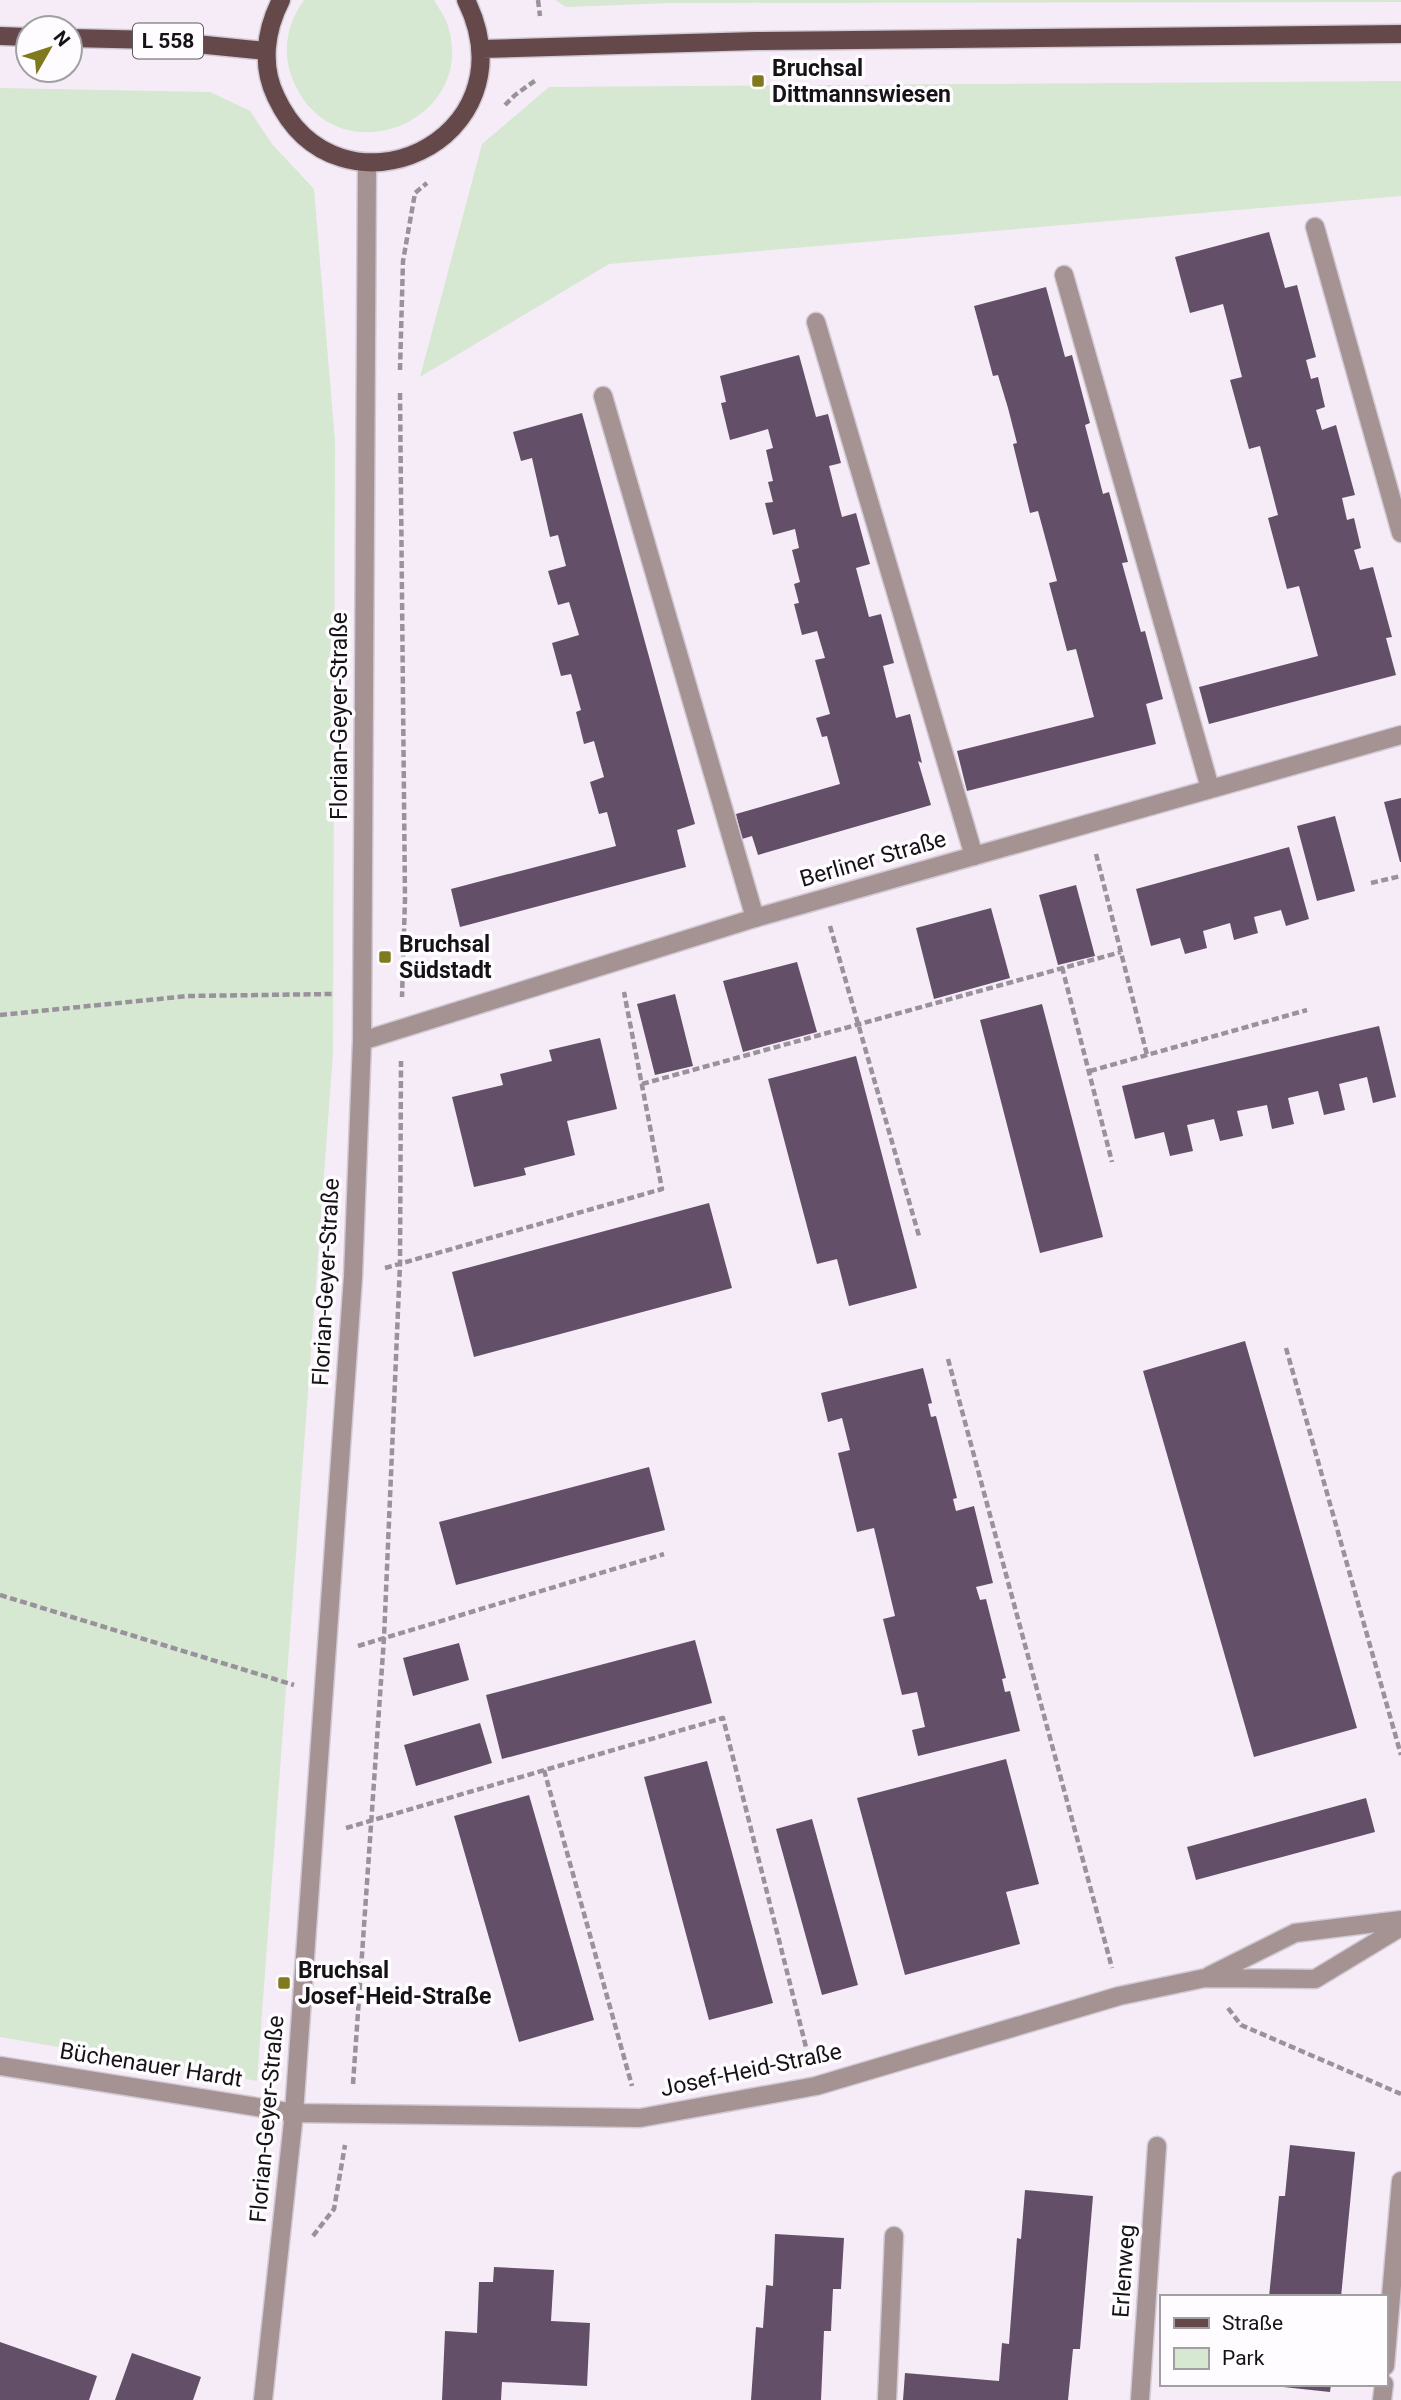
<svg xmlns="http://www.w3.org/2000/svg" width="1401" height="2400" font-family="Roboto,sans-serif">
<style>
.green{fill:#d6e8d1}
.building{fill:#634f68}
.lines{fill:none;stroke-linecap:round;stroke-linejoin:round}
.lane-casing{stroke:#d1c9d3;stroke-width:21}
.street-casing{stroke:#d1c9d3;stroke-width:21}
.primary-casing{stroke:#d1c9d3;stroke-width:21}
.path{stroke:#99929b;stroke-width:4.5;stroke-dasharray:7 3.5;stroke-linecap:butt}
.lane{stroke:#a59393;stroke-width:18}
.street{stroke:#a59393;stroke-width:18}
.primary{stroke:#654849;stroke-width:18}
.poi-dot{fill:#807a1f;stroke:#fefcfe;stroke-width:2.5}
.labels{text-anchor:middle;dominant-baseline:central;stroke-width:7;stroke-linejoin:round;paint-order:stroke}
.shield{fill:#fefcfe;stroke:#5c595c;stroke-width:2}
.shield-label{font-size:21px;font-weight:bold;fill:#161317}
.poi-label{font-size:23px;font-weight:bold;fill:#161317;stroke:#fefcfe;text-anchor:start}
.street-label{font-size:23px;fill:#161317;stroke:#fefcfe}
</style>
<rect width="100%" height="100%" fill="#f5ecf7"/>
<path class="green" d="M304,0H434C438,7 444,15 447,23C482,124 329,182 291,75C282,49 288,22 304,0Z
M555,0H1401V2L671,3L566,7Z
M1401,81V196L609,264L420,377L482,144L549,87Z
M0,88L210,92L250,111L272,144L314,189L335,442L333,1053L257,2081L0,2037Z"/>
<path class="building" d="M1269,232L1285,288L1297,285L1316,357L1306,360L1311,379L1318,377L1325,407L1316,410L1322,430L1336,425L1355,495L1342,498L1347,520L1354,518L1361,548L1354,550L1360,570L1373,567L1392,637L1386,638L1396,675L1209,724L1199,687L1318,656L1299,586L1287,589L1268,518L1278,515L1260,446L1249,449L1230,380L1242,377L1223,304L1190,313L1175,257Z
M1046,287L1065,357L1072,355L1090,423L1085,425L1103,494L1109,492L1128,562L1122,563L1141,632L1145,631L1163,699L1146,704L1156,744L967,791L957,751L1094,717L1076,649L1067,651L1049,583L1057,581L1038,511L1030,513L1013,444L1017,443L1008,408L998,375L993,376L974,306Z
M799,355L816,417L828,414L841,463L829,466L842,517L856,513L870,564L856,568L869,617L881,614L894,663L883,666L896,718L910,714L922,763L918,761L931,805L758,855L752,836L742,839L736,814L840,784L827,736L822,737L816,718L830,714L815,660L825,658L817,631L802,635L794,604L799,603L794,584L800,582L792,550L799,548L795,529L773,535L765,503L773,502L768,482L773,481L766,450L773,448L768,429L730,440L721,403L726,402L720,376Z
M582,413L695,824L677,830L686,867L460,927L451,889L616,846L607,812L599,814L590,782L604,777L594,741L584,744L576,712L581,710L571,674L561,676L552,643L579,635L569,602L558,605L548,571L566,566L558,535L550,537L532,458L521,461L513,432Z
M1401,798V862H1400L1384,802Z
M1335,816L1355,891L1317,901L1297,826Z
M1289,847L1309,919L1286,926L1281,910L1254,917L1258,933L1234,940L1230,923L1203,931L1207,948L1185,954L1180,938L1151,946L1136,889Z
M1076,885L1095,956L1058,965L1039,895Z
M991,908L1010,978L934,999L916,928Z
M797,962L817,1032L743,1052L723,981Z
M675,994L693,1066L655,1075L637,1004Z
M1042,1004L1103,1237L1040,1253L980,1020Z
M1379,1026L1396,1097L1373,1103L1367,1077L1339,1084L1345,1110L1324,1115L1318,1091L1288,1098L1294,1124L1272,1129L1267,1105L1237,1111L1243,1136L1220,1141L1214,1119L1187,1125L1193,1151L1170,1156L1164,1132L1135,1139L1122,1086Z
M600,1038L617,1109L567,1121L575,1155L524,1168L526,1175L474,1187L452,1097L503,1085L500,1074L552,1061L549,1050Z
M856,1056L917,1288L849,1306L837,1259L817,1264L768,1079Z
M709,1203L732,1288L474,1357L452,1272Z
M1245,1341L1357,1728L1254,1757L1143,1371Z
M923,1368L932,1403L928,1404L931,1417L936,1416L957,1498L953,1499L956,1511L974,1506L993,1583L976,1587L980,1600L986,1599L1006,1678L1002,1679L1005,1692L1010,1691L1020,1731L918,1756L912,1730L925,1727L917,1692L902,1695L883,1619L895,1616L874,1528L857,1532L838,1453L850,1450L842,1418L828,1422L821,1393Z
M649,1467L665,1530L456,1585L439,1522Z
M695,1640L712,1703L502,1759L486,1695Z
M459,1643L469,1680L413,1696L403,1658Z
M480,1723L492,1763L416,1786L404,1745Z
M1006,1759L1039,1884L1006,1892L1020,1944L905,1975L857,1798Z
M707,1761L773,2003L709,2020L644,1777Z
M529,1795L594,2020L519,2042L454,1816Z
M1366,1798L1375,1832L1196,1880L1187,1847Z
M812,1819L858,1985L822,1995L776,1829Z
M1290,2145L1355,2152L1341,2297H1269L1279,2196H1285Z
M1025,2190L1093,2196L1080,2349H1073L1068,2400H903L905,2373L999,2381L1002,2343L1009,2344L1017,2238L1021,2239Z
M775,2234L844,2238L841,2289H833L831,2331H824L821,2400H751L756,2327L763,2328L766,2285L773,2286Z
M494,2267L554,2270L551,2321L590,2323L587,2386L502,2382L501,2400H442L445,2331L477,2333L479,2282H493Z
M0,2342L97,2376L89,2400H0Z
M132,2353L201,2377L193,2400H115Z
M1274,2384H1331L1330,2392L1274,2386Z"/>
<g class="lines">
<defs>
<path id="lane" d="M1315,227L1401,533
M1064,275L1210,788
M816,322L974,856
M603,396L755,918
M1385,2366L1401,2181
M887,2400L894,2236
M1140,2400L1157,2146
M1382,2400L1384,2384"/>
<path id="street" d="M362,1041L755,918L1401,735
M1209,1976L1295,1933L1401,1920
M0,2066L294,2113L640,2118L816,2086L1119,1996L1205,1978L1315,1979L1401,1927
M263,2400L294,2113L353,1277L362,1041L367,163"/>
<path id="primary" d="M281,0C265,31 261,66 276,97C338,230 535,141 466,0
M0,36L28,37
M70,38L156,40L266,51
M482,49L756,41L1401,34"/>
</defs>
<use href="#lane" class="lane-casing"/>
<use href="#street" class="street-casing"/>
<use href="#primary" class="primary-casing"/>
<path class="path" d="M538,0L540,16
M505,105L515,95L536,80
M400,370L403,261L415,193L427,183
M400,393L405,899L402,997
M1096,854L1147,1055
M1371,883L1401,876
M830,926L919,1236
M1062,967L1112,1162
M0,1015L188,996L333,994
M1090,1071L1307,1010
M642,1084L1121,952
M385,1268L662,1189L624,992
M1286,1348L1401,1755
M948,1359L1112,1968
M0,1595L294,1685
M358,1646L664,1554
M544,1770L632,2086
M346,1828L723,1718L808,2055
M1228,2008L1241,2025L1401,2094
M353,2084L384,1638L400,1264L401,1061
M313,2236L334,2209L345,2145"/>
<use href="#lane" class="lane"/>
<use href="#street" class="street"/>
<use href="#primary" class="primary"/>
</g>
<g class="poi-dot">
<rect x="751" y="74" width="14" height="14" rx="3.5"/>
<rect x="378" y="950" width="14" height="14" rx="3.5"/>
<rect x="277" y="1976" width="14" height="14" rx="3.5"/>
</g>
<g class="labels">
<rect class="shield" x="133" y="23.5" width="70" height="35" rx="5"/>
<g class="shield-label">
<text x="168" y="41">L 558</text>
</g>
<g class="poi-label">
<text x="772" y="68">Bruchsal<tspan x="772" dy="26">Dittmannswiesen</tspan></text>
<text x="399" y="944">Bruchsal<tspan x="399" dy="26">Südstadt</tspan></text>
<text x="298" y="1970">Bruchsal<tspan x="298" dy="26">Josef-Heid-Straße</tspan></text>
</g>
<g class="street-label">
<text transform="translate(339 716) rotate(-90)">Florian-Geyer-Straße</text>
<text transform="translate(873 859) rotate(-16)">Berliner Straße</text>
<text transform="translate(326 1282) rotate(-87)">Florian-Geyer-Straße</text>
<text transform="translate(151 2065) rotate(9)">Büchenauer Hardt</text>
<text transform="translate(751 2070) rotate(-12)">Josef-Heid-Straße</text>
<text transform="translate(267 2119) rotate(-85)">Florian-Geyer-Straße</text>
<text transform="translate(1124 2271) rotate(-86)">Erlenweg</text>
</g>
</g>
<rect x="1160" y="2295" width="228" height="91" fill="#fefcfe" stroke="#a19fa2" stroke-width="2"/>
<rect x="1174" y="2318" width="35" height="10" fill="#654849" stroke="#a19fa2" stroke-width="2"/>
<text x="1222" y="2330" font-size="21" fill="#161317">Straße</text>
<rect x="1174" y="2348" width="35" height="21" fill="#d6e8d1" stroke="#a19fa2" stroke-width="2"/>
<text x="1222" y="2365" font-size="21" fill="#161317">Park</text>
<g transform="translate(49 49) rotate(51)"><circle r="33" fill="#fefcfe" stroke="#a19fa2" stroke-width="2"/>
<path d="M0-5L12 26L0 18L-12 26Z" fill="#807a1f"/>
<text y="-10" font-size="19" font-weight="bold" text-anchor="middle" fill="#161317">N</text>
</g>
</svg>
